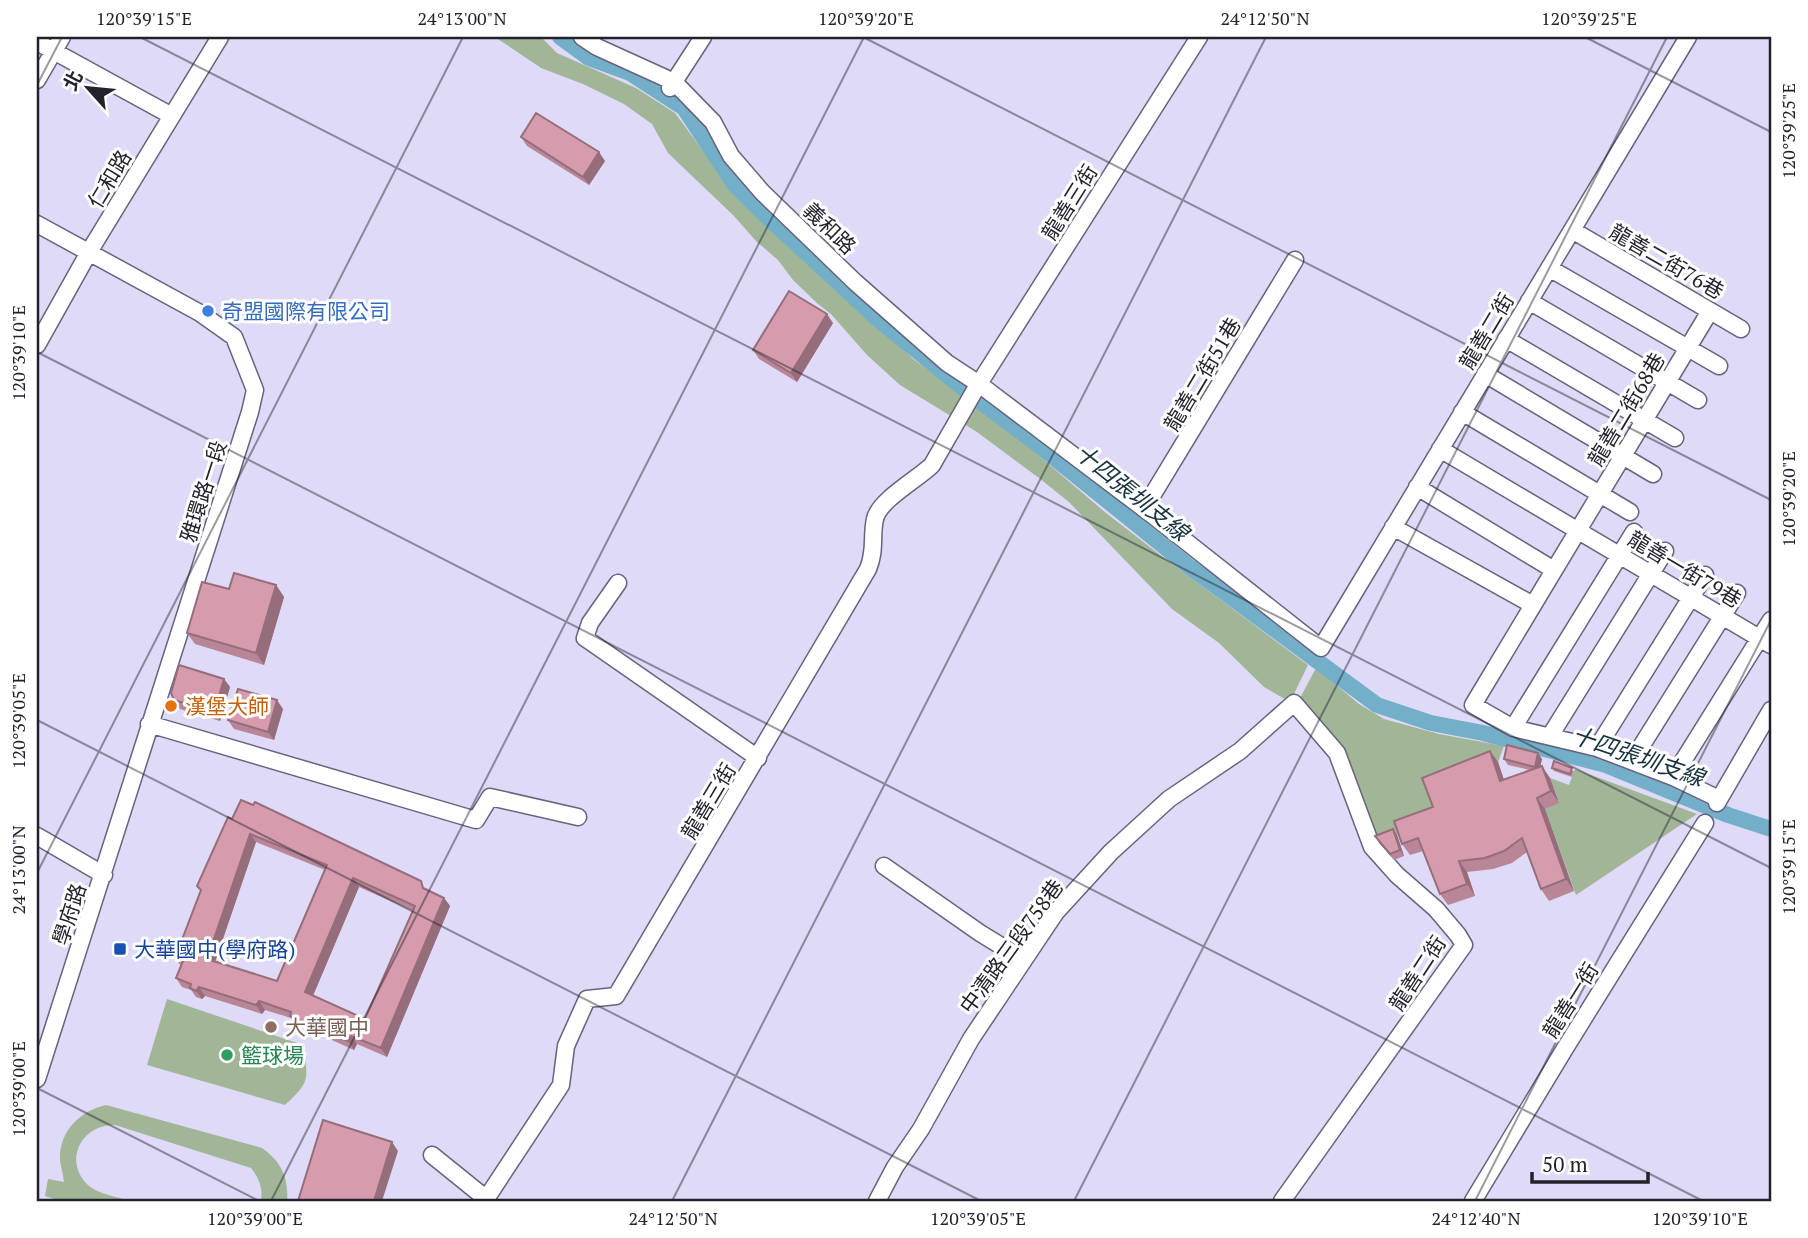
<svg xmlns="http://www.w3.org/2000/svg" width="1808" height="1238" font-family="'PT Serif','Noto Sans TC',serif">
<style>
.green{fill:#a0b697}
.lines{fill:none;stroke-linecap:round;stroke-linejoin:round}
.canal{stroke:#74afc9;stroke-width:16}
.minor-casing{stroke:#66637b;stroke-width:19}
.minor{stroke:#fff;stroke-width:16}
.wall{fill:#b88696;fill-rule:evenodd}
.shaded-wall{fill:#966d7a}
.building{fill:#d69cae;stroke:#966d7a;stroke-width:2;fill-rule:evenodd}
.ticks{fill:none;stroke:#23222c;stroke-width:2;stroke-opacity:0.45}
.shop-dot{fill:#3f7fe0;stroke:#fff;stroke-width:2.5}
.food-dot{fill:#e8710a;stroke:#fff;stroke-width:2.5}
.transit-dot{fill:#1a4fb4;stroke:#fff;stroke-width:2.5}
.education-dot{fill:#8d6e63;stroke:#fff;stroke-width:2.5}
.leisure-dot{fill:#2e9e5b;stroke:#fff;stroke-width:2.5}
.labels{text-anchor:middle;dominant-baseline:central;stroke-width:6;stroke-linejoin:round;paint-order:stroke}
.street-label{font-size:21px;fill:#23222c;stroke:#fff}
.shop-label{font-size:21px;fill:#366cbe;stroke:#fff;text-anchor:start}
.food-label{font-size:21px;fill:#c56008;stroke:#fff;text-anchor:start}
.transit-label{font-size:21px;fill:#164399;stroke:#fff;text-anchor:start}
.education-label{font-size:21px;fill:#785e54;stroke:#fff;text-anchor:start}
.leisure-label{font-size:21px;fill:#27864d;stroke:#fff;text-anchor:start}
.water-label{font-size:23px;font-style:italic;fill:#16323e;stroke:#fff}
.neatline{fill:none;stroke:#23222c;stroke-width:2.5}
.ticks-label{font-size:18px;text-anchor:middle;fill:#23222c}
</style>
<rect width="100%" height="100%" fill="#dedaf7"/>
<path class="green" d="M495,37H541L557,53L636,88L675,113L710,160L722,179L743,203L882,328L913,359L997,420L1106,513L1159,554L1308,665L1290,702L1264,687L1219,643L1172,609L1069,502L1039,478L977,432L900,385L867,355L831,314L818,304L793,280L778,260L756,241L734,216L668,153L652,124L624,104L583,84L541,68Z
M1316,668L1359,704L1384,719L1439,734L1504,746L1498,762L1431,789L1441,819L1379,841L1375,845L1341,751L1298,702Z
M1575,769L1697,814L1576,895L1545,809L1559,802L1550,778L1569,785Z
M167,999L303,1045C308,1079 311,1081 285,1105L147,1065Z
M106,1105L262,1148C281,1161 289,1178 287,1201H261C263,1188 259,1178 251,1168L115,1125C81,1124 62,1162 89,1186C99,1194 117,1197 130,1201H60L45,1196L48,1179L64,1182C63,1174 61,1167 60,1160C59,1131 80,1111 106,1105Z"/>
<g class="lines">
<path class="canal" d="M560,37L589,58L630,73L684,108L735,185L762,212L880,321L969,393L1037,444L1187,565L1377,705L1431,723L1483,733L1606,765L1728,815L1771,829"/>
<defs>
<path id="minor" d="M582,37L597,47L674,82L713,122L731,156L762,192L855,282L947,363L979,384L1155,517L1321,648L1688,37
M37,42L172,116
M37,80L62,37
M670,88L703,37
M37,224L200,313L234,337L255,390L250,412C178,634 109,857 37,1079
M1572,230L1741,329
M1549,268L1719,366
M1529,301L1698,400
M1710,311L1473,705L1513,728L1597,748L1673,777L1719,799
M1506,339L1675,438
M37,345L89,252L220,37
M1485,374L1653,474
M1462,412L1630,512
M1440,449L1771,645
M1417,487L1554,570
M1144,509L1295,260
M1393,527L1533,605
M618,583L590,623L585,638L758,758
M149,724L476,820L490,797L578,817
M1513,728L1634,532
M1550,736L1665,551
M1597,748L1705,575
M1632,761L1737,593
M1673,777L1771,620
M1717,803L1771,710
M37,836L104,875
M884,866L980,933L1024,960
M432,1155L489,1201
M486,1199L561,1085L566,1046L587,999L616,996L868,569C876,550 871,537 875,519C879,500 918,479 932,465L975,390L1199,37
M877,1201L895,1167L921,1129L971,1039L1056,912L1111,852L1169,799L1240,751L1294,703L1337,753L1372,847L1397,875L1436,909L1458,935L1464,945L1282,1201
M1473,1201L1564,1050L1705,823"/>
</defs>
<use href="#minor" class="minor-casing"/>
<use href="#minor" class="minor"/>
</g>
<path class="wall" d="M521,137L605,161L589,185L527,146Z
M833,323L797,382L759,359L753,350Z
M276,585L284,597L264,665L195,644L187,633L229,589Z
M224,679L230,687L220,721L180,709L174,700Z
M283,709L274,740L234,729L228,720Z
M1490,751L1498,762L1504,780L1530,770L1508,765L1504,759H1542L1540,767L1550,778L1559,803L1545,809L1574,891L1549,901L1541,889L1527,852L1512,863L1493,869L1467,872L1475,896L1448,905L1440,894L1423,851L1410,855L1402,844L1433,807Z
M1552,768L1574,771L1572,777L1554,771Z
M228,817L428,890L444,898L450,906L387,1057L357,1044L354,1050L296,1024L291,1018L265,1010L262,1014L205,996L202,999L196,997L191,990L182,987L176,978L181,966L175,958L201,891L197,886ZM256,842L325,870L277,981L215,962ZM359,887L413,911L365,1019L313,996Z
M1393,829L1397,835L1404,856L1394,860L1375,836Z"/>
<path class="shaded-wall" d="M599,152L605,161L589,185L583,177Z
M827,314L833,323L797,382L791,373Z
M276,585L284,597L264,665L256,653Z
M224,679L230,687L220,721L214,712Z
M277,700L283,709L274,740L268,732Z
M1490,751L1498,762L1508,792L1500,781Z
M1538,753L1542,759L1539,772L1535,767Z
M1542,766L1550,778L1559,803L1551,791Z
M1537,798L1545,809L1574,891L1566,879Z
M1393,829L1397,835L1404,856L1400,850Z
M250,834L256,842L213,968L207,959Z
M1459,861L1467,872L1475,896L1467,884Z
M353,878L359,887L311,1000L305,992Z
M444,898L450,906L387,1057L381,1048Z
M199,987L205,996L202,999L196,991Z
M259,1001L265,1010L262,1014L256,1005Z
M351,1036L357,1044L354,1050L348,1041Z
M392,1142L398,1151L382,1201H374Z"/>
<path class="building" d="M536,113L599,152L583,177L521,137Z
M789,291L827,314L791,373L753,350Z
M234,573L276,585L256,653L187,633L202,582L229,589Z
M179,665L224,679L214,712L174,700L171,693Z
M238,689L277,700L268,732L228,720Z
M1507,745L1538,753L1535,767L1504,759Z
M1490,751L1500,781L1542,766L1551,791L1537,798L1566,879L1541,889L1522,838L1504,851L1485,858L1459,861L1467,884L1440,894L1418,838L1402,844L1394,821L1433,807L1422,778Z
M1554,761L1572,768L1570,774L1552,768Z
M241,800L253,805L255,802L421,881L423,888L444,898L381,1048L351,1036L348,1041L290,1016L291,1012L259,1001L256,1005L199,987L196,991L190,988L191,984L176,978L183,961L175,958L201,890L197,886L228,817L232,819ZM250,834L327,865L277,981L207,959ZM353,878L415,906L365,1019L305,992Z
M1393,829L1400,850L1390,854L1375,836Z
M323,1120L392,1142L374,1201H298Z"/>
<path class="ticks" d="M140,37L1771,868M863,37L1771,500M1585,37L1771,132M37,85L62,37M37,352L1703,1201M37,720L981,1201M37,873L463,37M37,1088L259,1201M271,1201L864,37M672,1201L1266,37M1074,1201L1667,37M1475,1201L1771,620"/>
<circle class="shop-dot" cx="208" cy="311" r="7"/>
<circle class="food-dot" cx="171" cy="706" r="7"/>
<rect class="transit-dot" x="113" y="942" width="14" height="14" rx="3.5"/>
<circle class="education-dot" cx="271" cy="1027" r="7"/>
<circle class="leisure-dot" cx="227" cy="1055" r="7"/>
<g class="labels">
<g class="street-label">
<text transform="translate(109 179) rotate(-59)">仁和路</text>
<text transform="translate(1069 202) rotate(-58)">龍善三街</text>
<text transform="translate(830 228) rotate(44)">義和路</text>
<text transform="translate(1667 261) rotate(30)">龍善二街76巷</text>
<text transform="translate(1486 331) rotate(-59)">龍善二街</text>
<text transform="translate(1202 374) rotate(-59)">龍善二街51巷</text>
<text transform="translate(1626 409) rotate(-59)">龍善二街68巷</text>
<text transform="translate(203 491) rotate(-72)">雅環路一段</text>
<text transform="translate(1685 569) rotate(31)">龍善一街79巷</text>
<text transform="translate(708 801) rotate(-59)">龍善三街</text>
<text transform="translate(69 914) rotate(-72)">學府路</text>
<text transform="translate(1011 946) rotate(-54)">中清路三段758巷</text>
<text transform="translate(1417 973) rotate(-57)">龍善二街</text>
<text transform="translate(1570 1000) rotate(-58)">龍善一街</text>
</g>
<g class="shop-label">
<text x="222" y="311">奇盟國際有限公司</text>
</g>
<g class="food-label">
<text x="185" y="706">漢堡大師</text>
</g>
<g class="transit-label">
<text x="134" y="949">大華國中(學府路)</text>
</g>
<g class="education-label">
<text x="285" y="1027">大華國中</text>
</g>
<g class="leisure-label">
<text x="241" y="1055">籃球場</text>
</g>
<g class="water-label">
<text transform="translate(1132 492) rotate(39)">十四張圳支線</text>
<text transform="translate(1638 756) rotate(19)">十四張圳支線</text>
</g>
</g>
<rect width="1808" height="1238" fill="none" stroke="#ffffff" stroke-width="77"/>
<g transform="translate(88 88) rotate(297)" stroke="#ffffff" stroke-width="5" paint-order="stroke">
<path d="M0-5L12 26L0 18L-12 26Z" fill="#23222c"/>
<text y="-10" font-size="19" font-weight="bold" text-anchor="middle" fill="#23222c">北</text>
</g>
<path d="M1532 1172v10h116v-10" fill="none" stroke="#23222c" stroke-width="3.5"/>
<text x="1542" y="1172" font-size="21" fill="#23222c" stroke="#ffffff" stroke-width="5" paint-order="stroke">50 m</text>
<rect x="38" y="38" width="1732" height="1162" class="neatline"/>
<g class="ticks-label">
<text x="144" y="25">120°39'15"E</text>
<text x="462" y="25">24°13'00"N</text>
<text x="866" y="25">120°39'20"E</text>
<text x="1265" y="25">24°12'50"N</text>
<text x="1589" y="25">120°39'25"E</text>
<text transform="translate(1789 131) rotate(-90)" y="6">120°39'25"E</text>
<text transform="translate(19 353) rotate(-90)" y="6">120°39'10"E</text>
<text transform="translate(1789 499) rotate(-90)" y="6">120°39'20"E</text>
<text transform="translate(19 721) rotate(-90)" y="6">120°39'05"E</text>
<text transform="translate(1789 867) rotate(-90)" y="6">120°39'15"E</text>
<text transform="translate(19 870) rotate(-90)" y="6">24°13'00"N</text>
<text transform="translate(19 1089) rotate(-90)" y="6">120°39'00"E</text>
<text x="255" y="1225">120°39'00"E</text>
<text x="673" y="1225">24°12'50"N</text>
<text x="978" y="1225">120°39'05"E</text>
<text x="1476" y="1225">24°12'40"N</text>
<text x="1700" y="1225">120°39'10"E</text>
</g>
</svg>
